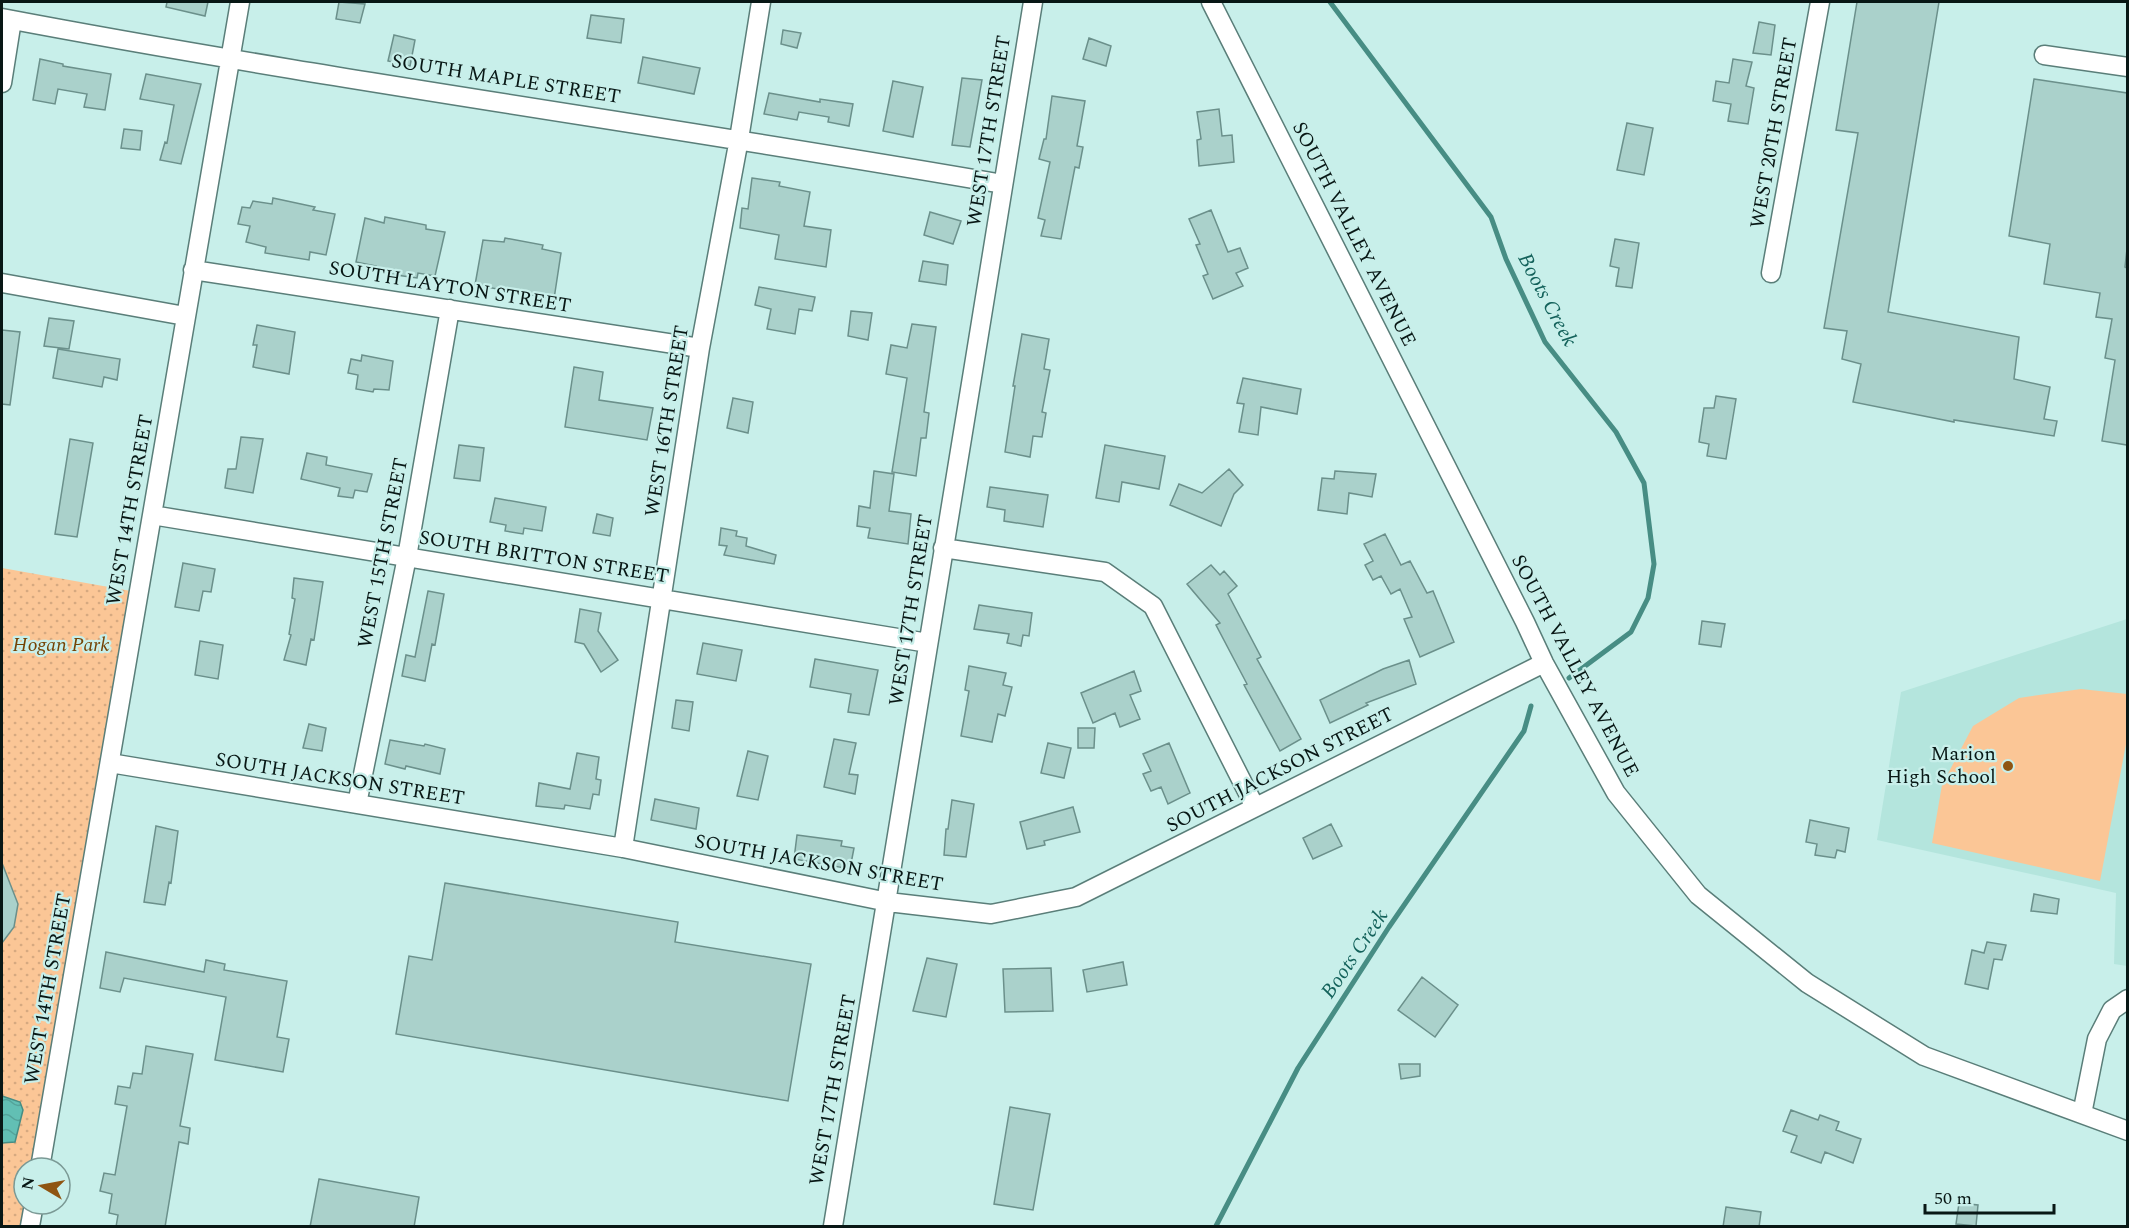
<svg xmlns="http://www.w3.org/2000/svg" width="2129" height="1228" font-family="Spectral,serif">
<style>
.built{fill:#b4e5dd}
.park{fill:url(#park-dots)}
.garden{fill:#fbc696}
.water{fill:url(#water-waves);stroke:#478d84;stroke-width:1.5}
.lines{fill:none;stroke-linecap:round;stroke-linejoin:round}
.stream{stroke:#478d84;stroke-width:5}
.building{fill:#aad1cb;stroke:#6b908b;stroke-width:1.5}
.street-casing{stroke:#5a7e79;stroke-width:21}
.street{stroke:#fff;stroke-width:18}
.poi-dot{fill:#8f5512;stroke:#c8efea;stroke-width:2}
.labels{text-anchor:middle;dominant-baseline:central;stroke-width:4.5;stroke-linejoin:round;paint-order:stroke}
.street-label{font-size:20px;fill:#081715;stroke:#c8efea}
.park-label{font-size:20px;font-style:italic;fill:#754304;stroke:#c8efea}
.poi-label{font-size:20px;fill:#081715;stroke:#c8efea;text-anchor:end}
.water-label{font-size:21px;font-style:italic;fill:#14625b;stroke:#c8efea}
</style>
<defs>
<pattern id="park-dots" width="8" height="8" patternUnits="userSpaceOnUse" patternTransform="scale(1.5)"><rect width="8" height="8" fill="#fbc696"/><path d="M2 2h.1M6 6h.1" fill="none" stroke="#d6a980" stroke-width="1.8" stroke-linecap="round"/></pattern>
<pattern id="water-waves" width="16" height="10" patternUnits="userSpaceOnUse" patternTransform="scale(1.5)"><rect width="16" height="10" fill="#62bfb4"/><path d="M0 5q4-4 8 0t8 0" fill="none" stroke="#54a39a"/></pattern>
</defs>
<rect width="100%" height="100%" fill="#c8efea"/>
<path class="built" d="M2127,619V966L2114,964L2116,893L1877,840L1901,692Z"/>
<path class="park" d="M2,568L131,591L31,1168H24L25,1204L21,1226H2Z"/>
<path class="garden" d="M2081,689L2127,694V739L2100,881L1932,843L1942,785L1973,726L2019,698Z"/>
<path class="water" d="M2,1096L20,1102L23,1110L15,1142L2,1143Z"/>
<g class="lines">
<path class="stream" d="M1330,2L1491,217L1506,259L1545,342L1616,432L1644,483L1654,564L1648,598L1631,632L1569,678
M1216,1226L1298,1068L1389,927L1524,731L1531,706"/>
</g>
<path class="building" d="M167,2H208L205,16L166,7Z
M339,2L365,4L360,23L336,19Z
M1857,2H1939L1888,312L2019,337L2014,379L2050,387L2044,419L2057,421L2054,436L1954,420V422L1853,402L1861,364L1842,359L1847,331L1824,328L1858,133L1836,130Z
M591,15L624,19L621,43L587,38Z
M1759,22L1775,25L1771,55L1753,53Z
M783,30L801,33L797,48L781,44Z
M394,35L415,40L410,66L388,61Z
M1089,38L1111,46L1106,66L1083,59Z
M643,57L700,68L694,94L638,83Z
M40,59L63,64V66L111,74L105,110L84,107L87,94L58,89L55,104L33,100Z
M1733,59L1752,62L1746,86L1754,88L1748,124L1728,121L1731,104L1713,101L1716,81L1729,83Z
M146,74L201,84L181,164L160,160L165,142L167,143L174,105L140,99Z
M962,78L982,80L970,147L952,145Z
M2034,79L2127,93V249L2125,267L2127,268V445L2102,441L2115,360L2105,358L2112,319L2096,317L2100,293L2044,284L2050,244L2009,236Z
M893,81L923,87L913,137L883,131Z
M769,93L820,102V99L853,104L849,126L828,122L829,117L799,112L797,120L764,114Z
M1052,96L1085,101L1077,146L1083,147L1079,168L1075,167L1061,239L1041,236L1045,220L1038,218L1050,162L1039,159L1044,139H1046Z
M1219,109L1222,136L1232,135L1234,162L1199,166L1197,140L1201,139L1197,112Z
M1627,123L1653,128L1644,175L1617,170Z
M124,129L142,131L140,150L121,148Z
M752,178L780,182L779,186L810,192L804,226L831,230L826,267L775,259L779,235L740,228L742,208L748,209Z
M273,198L315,207L313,210L335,214L326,255L310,252L309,260L265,253L266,247L246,242L250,226L238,224L242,207L250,208L253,201L272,204Z
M1211,210L1228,252L1240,248L1248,268L1236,273L1243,286L1213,299L1203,276L1208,274L1196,245L1200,244L1189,219Z
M930,212L961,221L953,244L924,235Z
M385,217L426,225V229L445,232L435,276L418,273L417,278L396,275L375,271L376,266L356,262L365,218L384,223Z
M505,238L543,245L542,249L561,253L554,299L475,285L483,240L504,242Z
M1615,239L1639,243L1632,288L1616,286L1619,268L1610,266Z
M923,261L948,265L946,285L919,281Z
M759,287L815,297L812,311L799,309L795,334L767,329L771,309L755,305Z
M851,311L872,313L868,340L848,336Z
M49,318L74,321L69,349L44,346Z
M912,324L936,327L924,412L929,413L926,438H921L916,476L892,472L907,378L886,374L891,345L907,348Z
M257,325L295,332L289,374L253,367L257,345H253Z
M2,330L20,332L10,405L2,404Z
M1022,334L1049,339L1044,369L1050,370L1042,412L1046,413L1042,437L1033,436L1030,457L1005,452L1015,386H1013Z
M58,349L120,359L117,380L104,377L102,387L53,378Z
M362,355L393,361L389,390L374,389L373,392L356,389L358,375L348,373L351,359L361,361Z
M574,367L603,372L599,400L653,408L647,440L565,427Z
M1243,378L1301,389L1297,414L1261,407L1258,435L1239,432L1244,404L1237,403Z
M1716,396L1736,399L1726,459L1707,456L1709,444L1699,442L1704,408H1714Z
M733,398L753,402L748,433L727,428Z
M241,437L263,439L253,493L225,488L228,469H236Z
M70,439L93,443L77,537L55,534Z
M459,445L484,448L480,481L454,478Z
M1105,445L1165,456L1159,489L1122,482L1119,502L1096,498Z
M307,453L327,457L326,465L372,474L367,492L355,490L353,498L338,496L340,488L301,479Z
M1229,469L1243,485L1234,494L1221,526L1170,505L1179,484L1202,493Z
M874,471L894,474L889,511L911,514L908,544L868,538L870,528L857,526L859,506L870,508Z
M1335,471L1376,474L1372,497L1349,493L1347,514L1318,510L1322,478L1334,479Z
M990,487L1048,495L1043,527L1004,521L1005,510L987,507Z
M495,498L546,507L542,531L524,528L523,534L505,531L506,525L490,522Z
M597,514L613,518L610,536L593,533Z
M721,528L737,531L736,536L747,538L746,546L776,555L774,564L724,555L727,546L719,545Z
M1385,534L1401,565L1410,561L1427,593L1433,591L1454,642L1420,657L1404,619L1412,617L1400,589L1391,594L1381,576L1373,580L1365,565L1373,561L1364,544Z
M183,563L215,569L211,592L203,591L199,611L175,607Z
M1211,565L1220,575L1224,571L1237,586L1228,594L1261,657L1257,659L1301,739L1280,751L1244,685L1247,684L1216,625L1220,623L1187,584Z
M294,578L323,582L314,640L311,639L306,665L284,660L291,635L289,634L295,599L292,598Z
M428,591L444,594L435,645L432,644L425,681L402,676L406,655L415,657Z
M979,605L1032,613L1029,636L1023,635L1021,646L1007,643L1009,634L974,629Z
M580,609L601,613L598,631L618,660L601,672L584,644L575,642Z
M1702,621L1725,624L1721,647L1699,644Z
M200,641L223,645L218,679L195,675Z
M703,643L742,650L736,681L697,674Z
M815,659L878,670L869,715L848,712L851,694L810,687Z
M1409,660L1416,684L1366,703L1368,705L1330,723L1320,700L1383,669Z
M969,666L1006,673L1003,685L1012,687L1005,716L998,714L992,742L961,736L969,691L965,690Z
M1134,671L1141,691L1130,695L1140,719L1120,727L1115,713L1093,723L1081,693Z
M676,700L693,702L689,731L672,728Z
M309,724L326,728L322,751L303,748Z
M1078,728H1095L1094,748H1078Z
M834,739L856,743L849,774L858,775L855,794L824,787Z
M390,740L424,746L425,744L445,749L440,774L406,766L405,769L385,764Z
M1048,743L1071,748L1064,778L1041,773Z
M1169,743L1190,793L1168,804L1161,787L1151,791L1143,774L1151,771L1143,754Z
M748,751L768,756L758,800L737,796Z
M577,753L599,757L596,779L601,780L599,795L593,794L590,809L565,805L564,809L536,806L539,783L570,789Z
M655,799L699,808L696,829L651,820Z
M952,800L974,804L966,857L944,855L946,829H948Z
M1073,807L1080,832L1044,841L1045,845L1027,849L1020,822Z
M1810,820L1849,828L1845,852L1837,850L1835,858L1815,855L1817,844L1806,842Z
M1331,824L1342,846L1313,859L1303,838Z
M156,826L178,831L171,883L169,882L165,905L144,902Z
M797,835L842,841L841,846L854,848L850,869L794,859Z
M2,863L18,904L14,927L2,943Z
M445,883L678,922L675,942L811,964L788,1101L396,1034L409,956L432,960Z
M2034,894L2059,899L2057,914L2031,911Z
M1987,942L2006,945L2002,960L1994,959L1988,989L1965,984L1972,950L1984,953Z
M106,952L204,972L206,960L225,964L224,970L287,981L277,1037L289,1039L283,1072L215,1060L226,997L124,978L120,992L100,988Z
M927,958L957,964L946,1017L913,1011Z
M1123,962L1127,985L1087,992L1083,970Z
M1051,968L1053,1011L1005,1012L1003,969Z
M1422,977L1458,1005L1435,1037L1398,1010Z
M146,1046L193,1054L180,1126L190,1128L188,1144L179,1142L165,1227H116L118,1215L109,1213L112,1194L100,1191L104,1173L115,1175L127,1106L115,1104L118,1086L130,1088L133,1073L142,1074Z
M1399,1064H1420V1076L1401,1079Z
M1010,1107L1050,1114L1033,1210L994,1204Z
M1791,1110L1818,1120L1820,1115L1839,1122L1836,1130L1861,1139L1853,1163L1825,1152L1821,1163L1791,1152L1797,1136L1783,1131Z
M319,1179L419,1197L414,1227H310Z
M1959,1203L1978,1205L1976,1226L1956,1224Z
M1726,1207L1761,1212L1759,1227H1723Z"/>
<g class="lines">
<defs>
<path id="street" d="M1211,2L1525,622L1544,663L1616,793L1698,895L1807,983L1924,1056L2128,1131
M2,18C334,81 670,126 1003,184
M2044,55L2128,67
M2,83L12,20
M193,270L700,348
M1771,273L1820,2
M2,283L185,316
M152,515L928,643
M943,548L1105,572L1153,606L1255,807
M110,763L623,848L888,902L991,914L1076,897L1544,663
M357,804L407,557L450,309
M623,848L700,348L739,139L761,2
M2082,1114L2097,1039L2112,1010L2128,999
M40,1168L240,2
M30,1226L34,1204
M833,1226C902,819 966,410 1033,2"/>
</defs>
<use href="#street" class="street-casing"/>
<use href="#street" class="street"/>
</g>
<circle class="poi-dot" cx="2008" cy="766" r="6"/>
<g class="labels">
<g class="street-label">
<text transform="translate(506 79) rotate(9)">SOUTH MAPLE STREET</text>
<text transform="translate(989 131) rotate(-81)">WEST 17TH STREET</text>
<text transform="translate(1774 133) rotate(-80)">WEST 20TH STREET</text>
<text transform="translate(1354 234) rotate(63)">SOUTH VALLEY AVENUE</text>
<text transform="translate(450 287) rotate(9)">SOUTH LAYTON STREET</text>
<text transform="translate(667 421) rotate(-81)">WEST 16TH STREET</text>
<text transform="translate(130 510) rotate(-80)">WEST 14TH STREET</text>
<text transform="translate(383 553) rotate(-79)">WEST 15TH STREET</text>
<text transform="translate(544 557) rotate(9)">SOUTH BRITTON STREET</text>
<text transform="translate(911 610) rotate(-81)">WEST 17TH STREET</text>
<text transform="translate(1575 666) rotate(62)">SOUTH VALLEY AVENUE</text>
<text transform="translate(1280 770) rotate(-27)">SOUTH JACKSON STREET</text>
<text transform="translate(340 779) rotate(9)">SOUTH JACKSON STREET</text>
<text transform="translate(819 863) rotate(10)">SOUTH JACKSON STREET</text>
<text transform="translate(48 989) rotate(-80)">WEST 14TH STREET</text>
<text transform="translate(833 1090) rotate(-80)">WEST 17TH STREET</text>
</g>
<g class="park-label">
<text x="61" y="645">Hogan Park</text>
</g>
<g class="poi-label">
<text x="1996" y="754">Marion<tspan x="1996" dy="23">High School</tspan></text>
</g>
<g class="water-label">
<text transform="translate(1547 300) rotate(62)">Boots Creek</text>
<text transform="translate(1355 954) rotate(-56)">Boots Creek</text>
</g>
</g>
<rect width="2129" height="1228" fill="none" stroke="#081715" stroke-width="6"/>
<g transform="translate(42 1186) rotate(280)"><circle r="28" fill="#c8efea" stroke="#7b9995" stroke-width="1.5"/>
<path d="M0-4.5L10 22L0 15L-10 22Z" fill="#8f5512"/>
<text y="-9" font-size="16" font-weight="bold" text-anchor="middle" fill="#081715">N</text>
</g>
<path d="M1925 1204v9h129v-9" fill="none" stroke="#081715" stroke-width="3"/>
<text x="1934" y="1204" font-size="18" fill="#081715" stroke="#c8efea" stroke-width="4.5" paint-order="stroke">50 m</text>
</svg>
